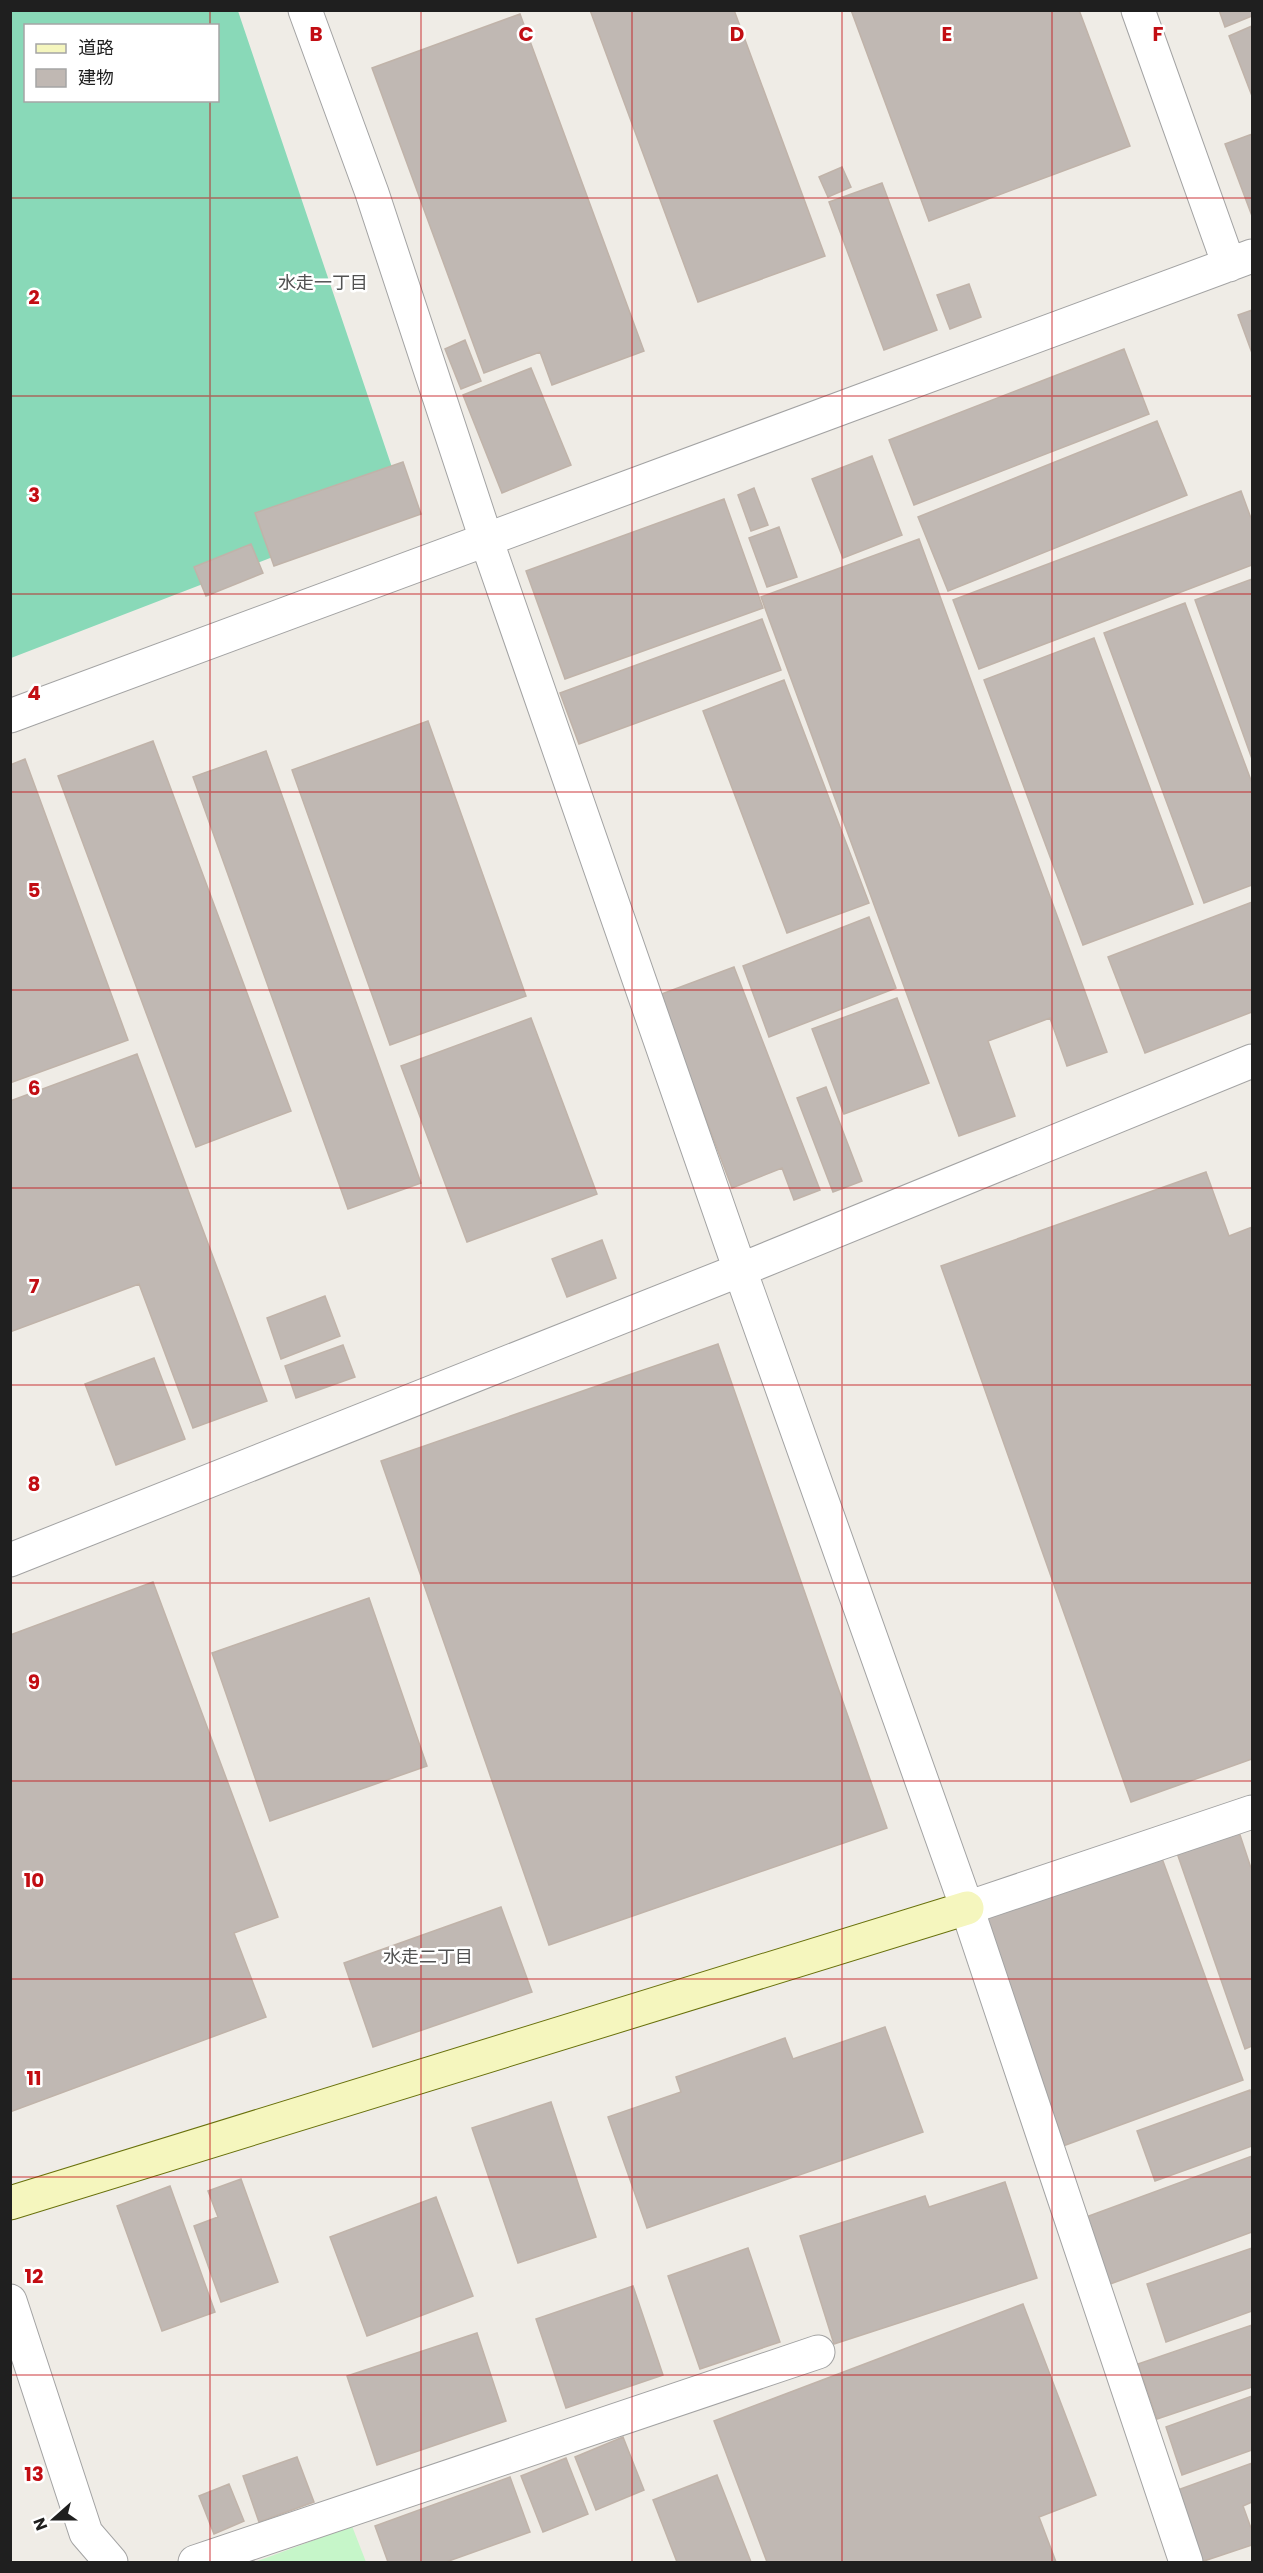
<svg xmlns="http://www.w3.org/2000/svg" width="1263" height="2573" font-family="Poppins,'Noto Sans JP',sans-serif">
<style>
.park{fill:#c6f6c9}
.pitch{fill:#89d9b8;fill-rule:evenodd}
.building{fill:#c0b8b3;stroke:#c0b3a9;stroke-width:1.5}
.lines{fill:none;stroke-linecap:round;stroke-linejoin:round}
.street-casing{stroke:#a3a3a3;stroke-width:35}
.secondary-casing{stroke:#69710c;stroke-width:35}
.street{stroke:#fff;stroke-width:33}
.secondary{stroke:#f5f6be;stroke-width:33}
.grid{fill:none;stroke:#c20d13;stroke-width:1.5;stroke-opacity:0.55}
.labels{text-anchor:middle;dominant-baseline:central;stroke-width:5;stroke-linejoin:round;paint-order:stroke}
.neighbourhood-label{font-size:18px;fill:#525252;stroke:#fff}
.grid-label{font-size:20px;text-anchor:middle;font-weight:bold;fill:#c20d13;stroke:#fff;stroke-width:5;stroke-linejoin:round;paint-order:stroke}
</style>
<rect width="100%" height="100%" fill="#efece6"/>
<path class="park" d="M352,2526L366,2562H255Z"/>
<path class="pitch" d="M11,11H238L405,506L11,658ZM26,26H218V100H26Z"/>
<path class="building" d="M590,10H734L825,256L698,302Z
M851,10H1079L1130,146L929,221Z
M1219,10H1252V16L1225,27Z
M520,14L644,351L552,385L540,352L484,373L372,68Z
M1252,26V96L1229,36Z
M1252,134V216L1225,144Z
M842,167L851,187L828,197L819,177Z
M882,183L937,330L884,350L829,202Z
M969,284L981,317L950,329L937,295Z
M1252,310V353L1238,315Z
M465,340L481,381L461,389L445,349Z
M1124,349L1149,414L914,505L889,440Z
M531,368L571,465L502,493L463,395Z
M1157,421L1187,495L948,591L918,517Z
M872,456L902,535L843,558L812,479Z
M403,462L421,514L274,566L255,513Z
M754,488L768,525L751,531L738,495Z
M1241,491L1252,521V565L979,669L953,600Z
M724,499L763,608L565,679L526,571Z
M779,527L797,577L767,587L749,538Z
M919,539L1107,1052L1067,1066L1050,1018L988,1041L1015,1116L959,1136L761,597Z
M251,544L263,573L206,596L194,567Z
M1252,579V759L1195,600Z
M1185,603L1252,783V885L1204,903L1104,633Z
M762,619L781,670L579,744L560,693Z
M1094,638L1193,904L1083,945L984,680Z
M784,680L869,903L787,933L703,711Z
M428,721L526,996L390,1045L292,770Z
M153,741L291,1111L196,1147L58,776Z
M266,751L421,1183L348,1209L193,777Z
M25,759L128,1040L10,1083V765Z
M1252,902V1012L1145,1053L1108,957Z
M869,917L896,988L769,1037L743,966Z
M734,967L820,1190L794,1200L782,1168L732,1188L659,995Z
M897,998L929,1083L844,1114L812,1029Z
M531,1018L597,1194L467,1242L401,1066Z
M137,1054L267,1401L193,1428L139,1284L10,1332V1101Z
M826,1087L862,1181L833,1192L797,1098Z
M1206,1172L1229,1236L1252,1227V1759L1131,1802L941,1266Z
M602,1240L616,1278L567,1297L552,1259Z
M325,1296L340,1336L281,1359L267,1318Z
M718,1344L887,1828L549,1945L381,1461Z
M343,1345L355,1377L296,1398L285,1366Z
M154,1358L185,1439L116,1465L85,1384Z
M153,1582L278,1917L234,1933L266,2017L10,2112V1635Z
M369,1598L427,1766L270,1821L212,1653Z
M1239,1832L1252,1871V2046L1245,2049L1177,1853Z
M1160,1853L1243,2080L1063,2146L981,1919Z
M501,1907L532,1992L373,2047L344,1963Z
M885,2027L923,2132L647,2228L608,2117L681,2092L676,2077L785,2038L793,2059Z
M1250,2090L1252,2096V2146L1155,2181L1137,2131Z
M551,2102L596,2237L518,2263L472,2128Z
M1252,2156V2232L1102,2287L1078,2220Z
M241,2179L278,2282L221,2302L194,2226L218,2217L208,2191Z
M1005,2182L1037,2278L834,2344L800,2236L925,2196L929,2207Z
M170,2186L215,2312L162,2331L117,2206Z
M436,2197L473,2296L367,2336L330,2237Z
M748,2248L780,2342L700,2369L668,2276Z
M1252,2248V2311L1166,2342L1147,2284Z
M633,2286L663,2375L566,2408L536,2319Z
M1023,2304L1096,2495L1039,2517L1056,2562H767L714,2421Z
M1252,2325V2387L1157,2419L1138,2364Z
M477,2333L506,2421L377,2465L347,2376Z
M1252,2396V2450L1182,2475L1166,2427Z
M623,2437L644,2490L596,2510L575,2457Z
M297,2457L314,2502L259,2522L243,2476Z
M566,2458L588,2514L543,2532L521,2476Z
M1252,2463V2502L1243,2506L1252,2531V2545L1201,2562L1175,2491Z
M717,2475L751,2562H677L653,2500Z
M510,2477L530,2532L446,2562H388L375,2526Z
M229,2484L244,2521L214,2534L199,2496Z"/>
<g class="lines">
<defs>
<path id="street" d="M305,10L372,193L486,539L740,1270L967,1908L1186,2562
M1138,10L1229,265
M10,716L1252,256
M10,1560L740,1270L1252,1061
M967,1908L1252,1812
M10,2301L86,2533L111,2562
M195,2562L818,2352"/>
<path id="secondary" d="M10,2203L967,1908"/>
</defs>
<use href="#street" class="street-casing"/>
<use href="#secondary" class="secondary-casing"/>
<use href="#street" class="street"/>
<use href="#secondary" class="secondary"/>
</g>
<path class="grid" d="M210,10V26M421,10V2562M632,10V2562M842,10V2562M1052,10V2562M210,100V2562M10,198H1252M10,396H1252M10,594H1252M10,792H1252M10,990H1252M10,1188H1252M10,1385H1252M10,1583H1252M10,1781H1252M10,1979H1252M10,2177H1252M10,2375H1252"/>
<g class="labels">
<g class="neighbourhood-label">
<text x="323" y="282">水走一丁目</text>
<text x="428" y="1956">水走二丁目</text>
</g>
</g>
<g class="grid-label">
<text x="316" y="41">B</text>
<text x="526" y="41">C</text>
<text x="737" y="41">D</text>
<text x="947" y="41">E</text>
<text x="1158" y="41">F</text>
<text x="34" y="304">2</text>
<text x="34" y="502">3</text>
<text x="34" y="700">4</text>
<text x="34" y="897">5</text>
<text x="34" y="1095">6</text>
<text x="34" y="1293">7</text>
<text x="34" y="1491">8</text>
<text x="34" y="1689">9</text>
<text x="34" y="1887">10</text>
<text x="34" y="2085">11</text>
<text x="34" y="2283">12</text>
<text x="34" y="2481">13</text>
</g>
<rect width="1263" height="2573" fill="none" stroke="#1f1f1f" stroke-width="24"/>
<rect x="24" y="24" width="195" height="78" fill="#ffffff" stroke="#a5a5a5" stroke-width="1.5"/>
<rect x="36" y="44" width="30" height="9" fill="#f5f6be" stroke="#a5a5a5" stroke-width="1.5"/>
<text x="78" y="54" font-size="18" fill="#1f1f1f">道路</text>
<rect x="36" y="69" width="30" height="18" fill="#c0b8b3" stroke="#a5a5a5" stroke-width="1.5"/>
<text x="78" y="84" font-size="18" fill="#1f1f1f">建物</text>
<g transform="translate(54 2519) rotate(249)" stroke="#ffffff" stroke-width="4.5" paint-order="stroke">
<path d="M0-4.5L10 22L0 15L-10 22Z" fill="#1f1f1f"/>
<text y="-9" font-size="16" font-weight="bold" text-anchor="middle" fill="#1f1f1f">N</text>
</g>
</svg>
